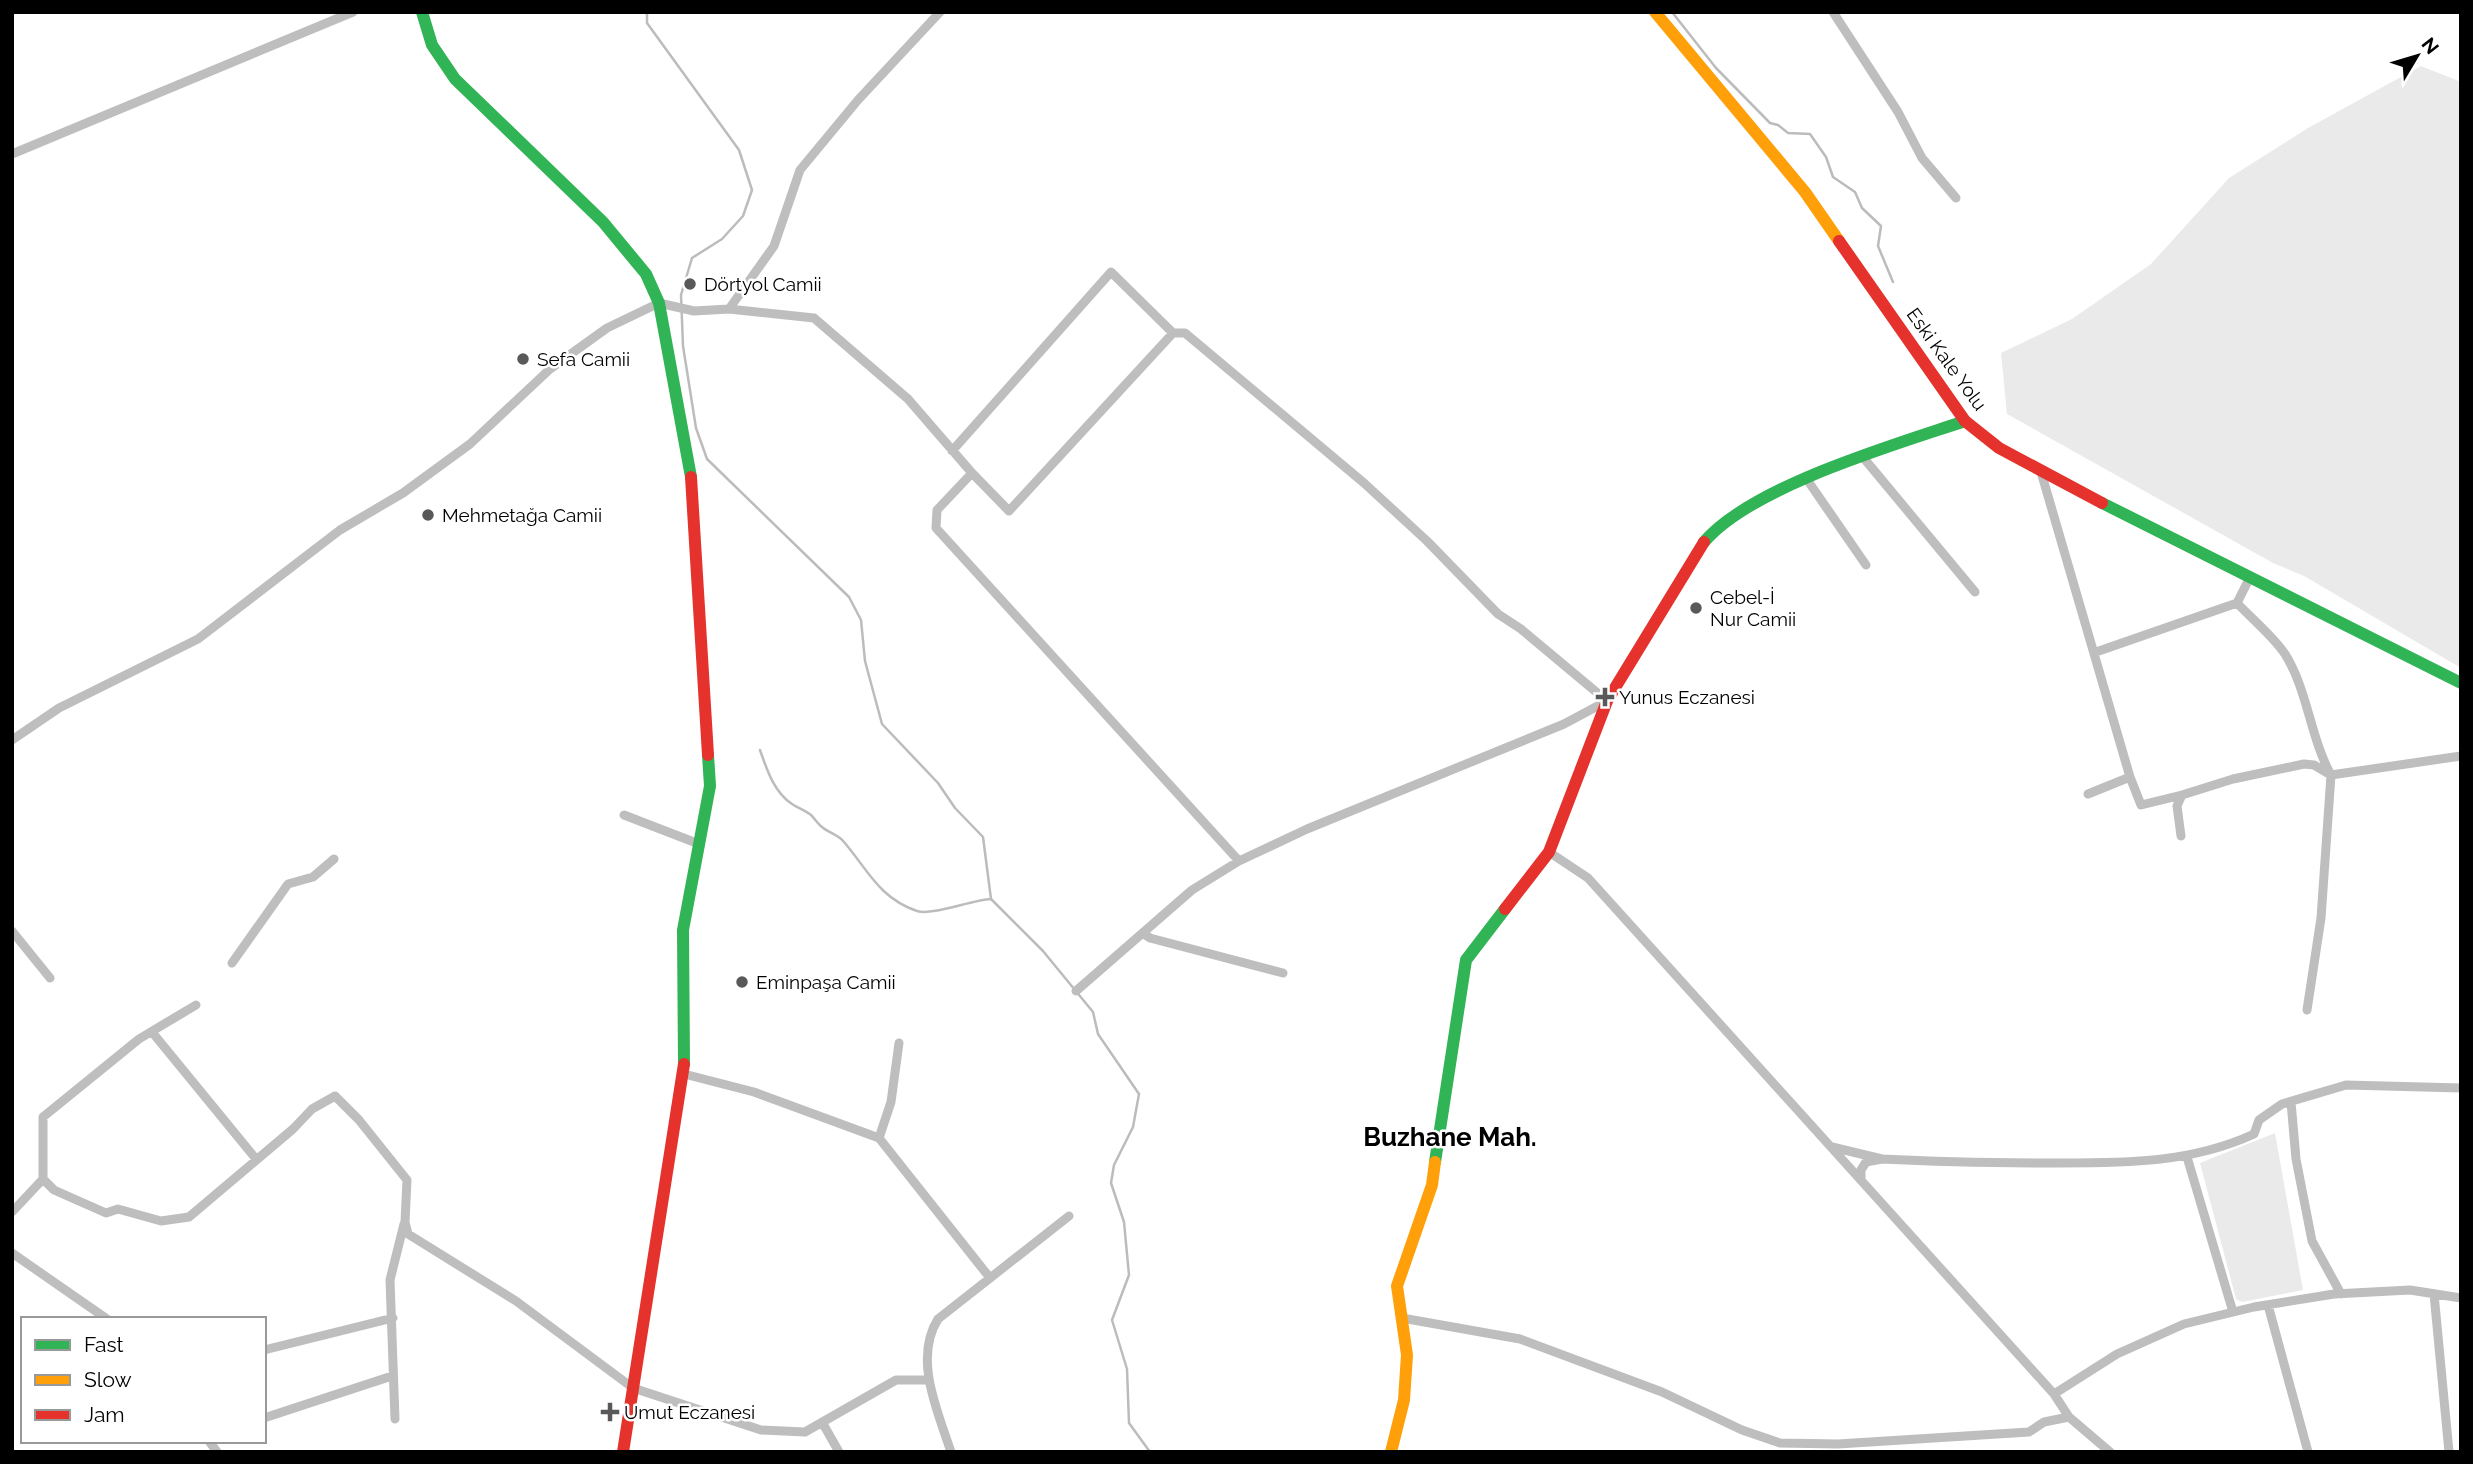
<svg xmlns="http://www.w3.org/2000/svg" width="2473" height="1464" font-family="Raleway,sans-serif">
<style>
.green{fill:#eaeaea}
.lines{fill:none;stroke-linecap:round;stroke-linejoin:round}
.stream{stroke:#bcbcbc;stroke-width:2.5}
.street{stroke:#bebebe;stroke-width:9}
.fast{stroke:#30b455;stroke-width:12}
.slow{stroke:#ff9f0a;stroke-width:12}
.jam{stroke:#e5322d;stroke-width:12}
.poi-dot{fill:#595959;stroke:#fff;stroke-width:2.5}
.labels{text-anchor:middle;dominant-baseline:central;stroke-width:5;stroke-linejoin:round;paint-order:stroke}
.poi-label{font-size:19px;fill:#000;stroke:#fff;text-anchor:start}
.street-label{font-size:19px;fill:#000;stroke:#fff}
.district-label{font-size:26px;font-weight:bold;fill:#000;stroke:#fff}
</style>
<rect width="100%" height="100%" fill="#fff"/>
<path class="green" d="M2421,66L2461,82V668L2304,576L2273,563L2007,414L2001,353L2072,319L2151,264L2229,178L2308,128Z
M2275,1133L2303,1290L2242,1302L2236,1299L2200,1163Z"/>
<g class="lines">
<path class="stream" d="M647,12V23L739,150L752,190L743,216L722,239L692,258L681,295L683,346L696,428L707,459L849,597L861,620L865,661L882,724L938,783L955,808L983,837L991,899L1043,951L1093,1012L1098,1034L1139,1094L1133,1127L1114,1165L1111,1183L1124,1222L1129,1275L1112,1320L1127,1369L1129,1423L1150,1452
M1672,12L1716,68L1770,123L1778,125L1788,133L1810,134L1826,157L1833,177L1855,192L1862,208L1881,226L1878,246L1893,282
M760,750C767,770 774,792 792,804C798,808 806,811 811,815C815,819 818,824 822,827C829,833 839,835 844,842C868,870 879,898 917,911C932,916 971,900 991,899"/>
<path class="street" d="M1833,12L1898,112L1922,158L1956,198
M12,154L353,12
M729,309L814,318L908,399L972,473L1009,511L1173,333H1185L1364,483L1427,541L1498,614L1521,629L1607,701L1564,724L1307,829L1239,861L1192,890L1076,991
M952,451L1111,272L1173,333
M1862,456L1975,592
M2041,472L2130,777
M972,473L937,510L936,528L1239,861
M1808,481L1866,565
M2237,603C2252,619 2273,636 2285,654C2308,691 2310,737 2331,775L2321,918L2307,1010
M2096,652L2237,603L2249,579
M12,740L59,708L198,639L340,530L403,493L470,444L550,369L607,328L659,303L694,311L729,309L774,246L800,170L858,100L940,12
M2088,794L2130,777L2141,805L2182,795
M624,815L699,844
M2181,836L2177,806L2182,795L2233,779L2304,764L2314,765L2331,775L2461,756
M1549,852L1588,878L2054,1394L2069,1417L2110,1452
M12,931L50,978
M1143,933L1150,938L1283,973
M232,963L288,884L313,877L334,859
M152,1032L256,1159
M684,1074L754,1092L879,1138L990,1278
M2291,1102L2296,1159L2312,1241L2341,1294
M879,1138L891,1102L899,1043
M1832,1147L1882,1159L1866,1162L1861,1170V1179
M2187,1157L2233,1312
M1882,1159C1941,1162 2000,1163 2059,1163C2127,1163 2191,1163 2254,1134L2259,1120L2282,1104L2346,1085L2461,1088
M43,1179L54,1190L106,1213L118,1209L161,1221L189,1217L293,1129L312,1109L335,1096L359,1120L407,1180L405,1222L408,1234L516,1301L633,1388L761,1430L805,1432L896,1380H928
M12,1212L43,1179V1117L139,1039L196,1005
M12,1253L107,1319
M2434,1294L2449,1452
M2268,1305L2308,1452
M1402,1318L1520,1339L1662,1392L1742,1430L1780,1443L1838,1444L2029,1432L2044,1422L2069,1417
M264,1350L393,1318
M2054,1394L2117,1354L2184,1324L2254,1307L2334,1294L2410,1290L2461,1298
M264,1418L392,1376
M395,1419L390,1280L404,1224
M822,1422L839,1452
M209,1441L217,1452
M951,1452C938,1412 913,1359 938,1319L1069,1216"/>
<path class="fast" d="M422,12L432,45L455,79L603,222L646,274L659,303L691,477
M2102,503L2461,683
M1704,542C1752,486 1894,445 1965,421
M684,1064L683,930L710,786L708,755
M1435,1162L1466,960L1505,909"/>
<path class="slow" d="M1655,12L1805,192L1839,241
M1391,1452L1404,1400L1407,1355L1397,1286L1432,1185L1435,1162"/>
<path class="jam" d="M1839,241L1965,421L1999,448L2102,503
M691,477L708,755
M1505,909L1549,852L1607,701L1704,542
M623,1452L684,1064"/>
</g>
<g class="poi-dot">
<circle cx="690" cy="284" r="7"/>
<circle cx="523" cy="359" r="7"/>
<circle cx="428" cy="515" r="7"/>
<circle cx="1696" cy="608" r="7"/>
<path d="M1601.5 686.5h7v7h7v7h-7v7h-7v-7h-7v-7h7z"/>
<circle cx="742" cy="982" r="7"/>
<path d="M606.5 1401.5h7v7h7v7h-7v7h-7v-7h-7v-7h7z"/>
</g>
<g class="labels">
<g class="poi-label">
<text x="704" y="284">Dörtyol Camii</text>
<text x="537" y="359">Sefa Camii</text>
<text x="442" y="515">Mehmetağa Camii</text>
<text x="1710" y="597">Cebel-İ<tspan x="1710" dy="22">Nur Camii</tspan></text>
<text x="1619" y="697">Yunus Eczanesi</text>
<text x="756" y="982">Eminpaşa Camii</text>
<text x="624" y="1412">Umut Eczanesi</text>
</g>
<g class="street-label">
<text transform="translate(1947 359) rotate(54)">Eski Kale Yolu</text>
</g>
<g class="district-label">
<text x="1450" y="1137">Buzhane Mah.</text>
</g>
</g>
<rect width="2473" height="1464" fill="none" stroke="#000000" stroke-width="28"/>
<rect x="21" y="1317" width="245" height="126" fill="#ffffff" stroke="#999999" stroke-width="2"/>
<rect x="35" y="1340" width="35" height="10" fill="#30b455" stroke="#999999" stroke-width="2"/>
<text x="84" y="1352" font-size="21" fill="#000000">Fast</text>
<rect x="35" y="1375" width="35" height="10" fill="#ff9f0a" stroke="#999999" stroke-width="2"/>
<text x="84" y="1387" font-size="21" fill="#000000">Slow</text>
<rect x="35" y="1410" width="35" height="10" fill="#e5322d" stroke="#999999" stroke-width="2"/>
<text x="84" y="1422" font-size="21" fill="#000000">Jam</text>
<g transform="translate(2417 56) rotate(52)" stroke="#ffffff" stroke-width="5" paint-order="stroke">
<path d="M0-5L12 26L0 18L-12 26Z" fill="#000000"/>
<text y="-10" font-size="19" font-weight="bold" text-anchor="middle" fill="#000000">N</text>
</g>
</svg>
